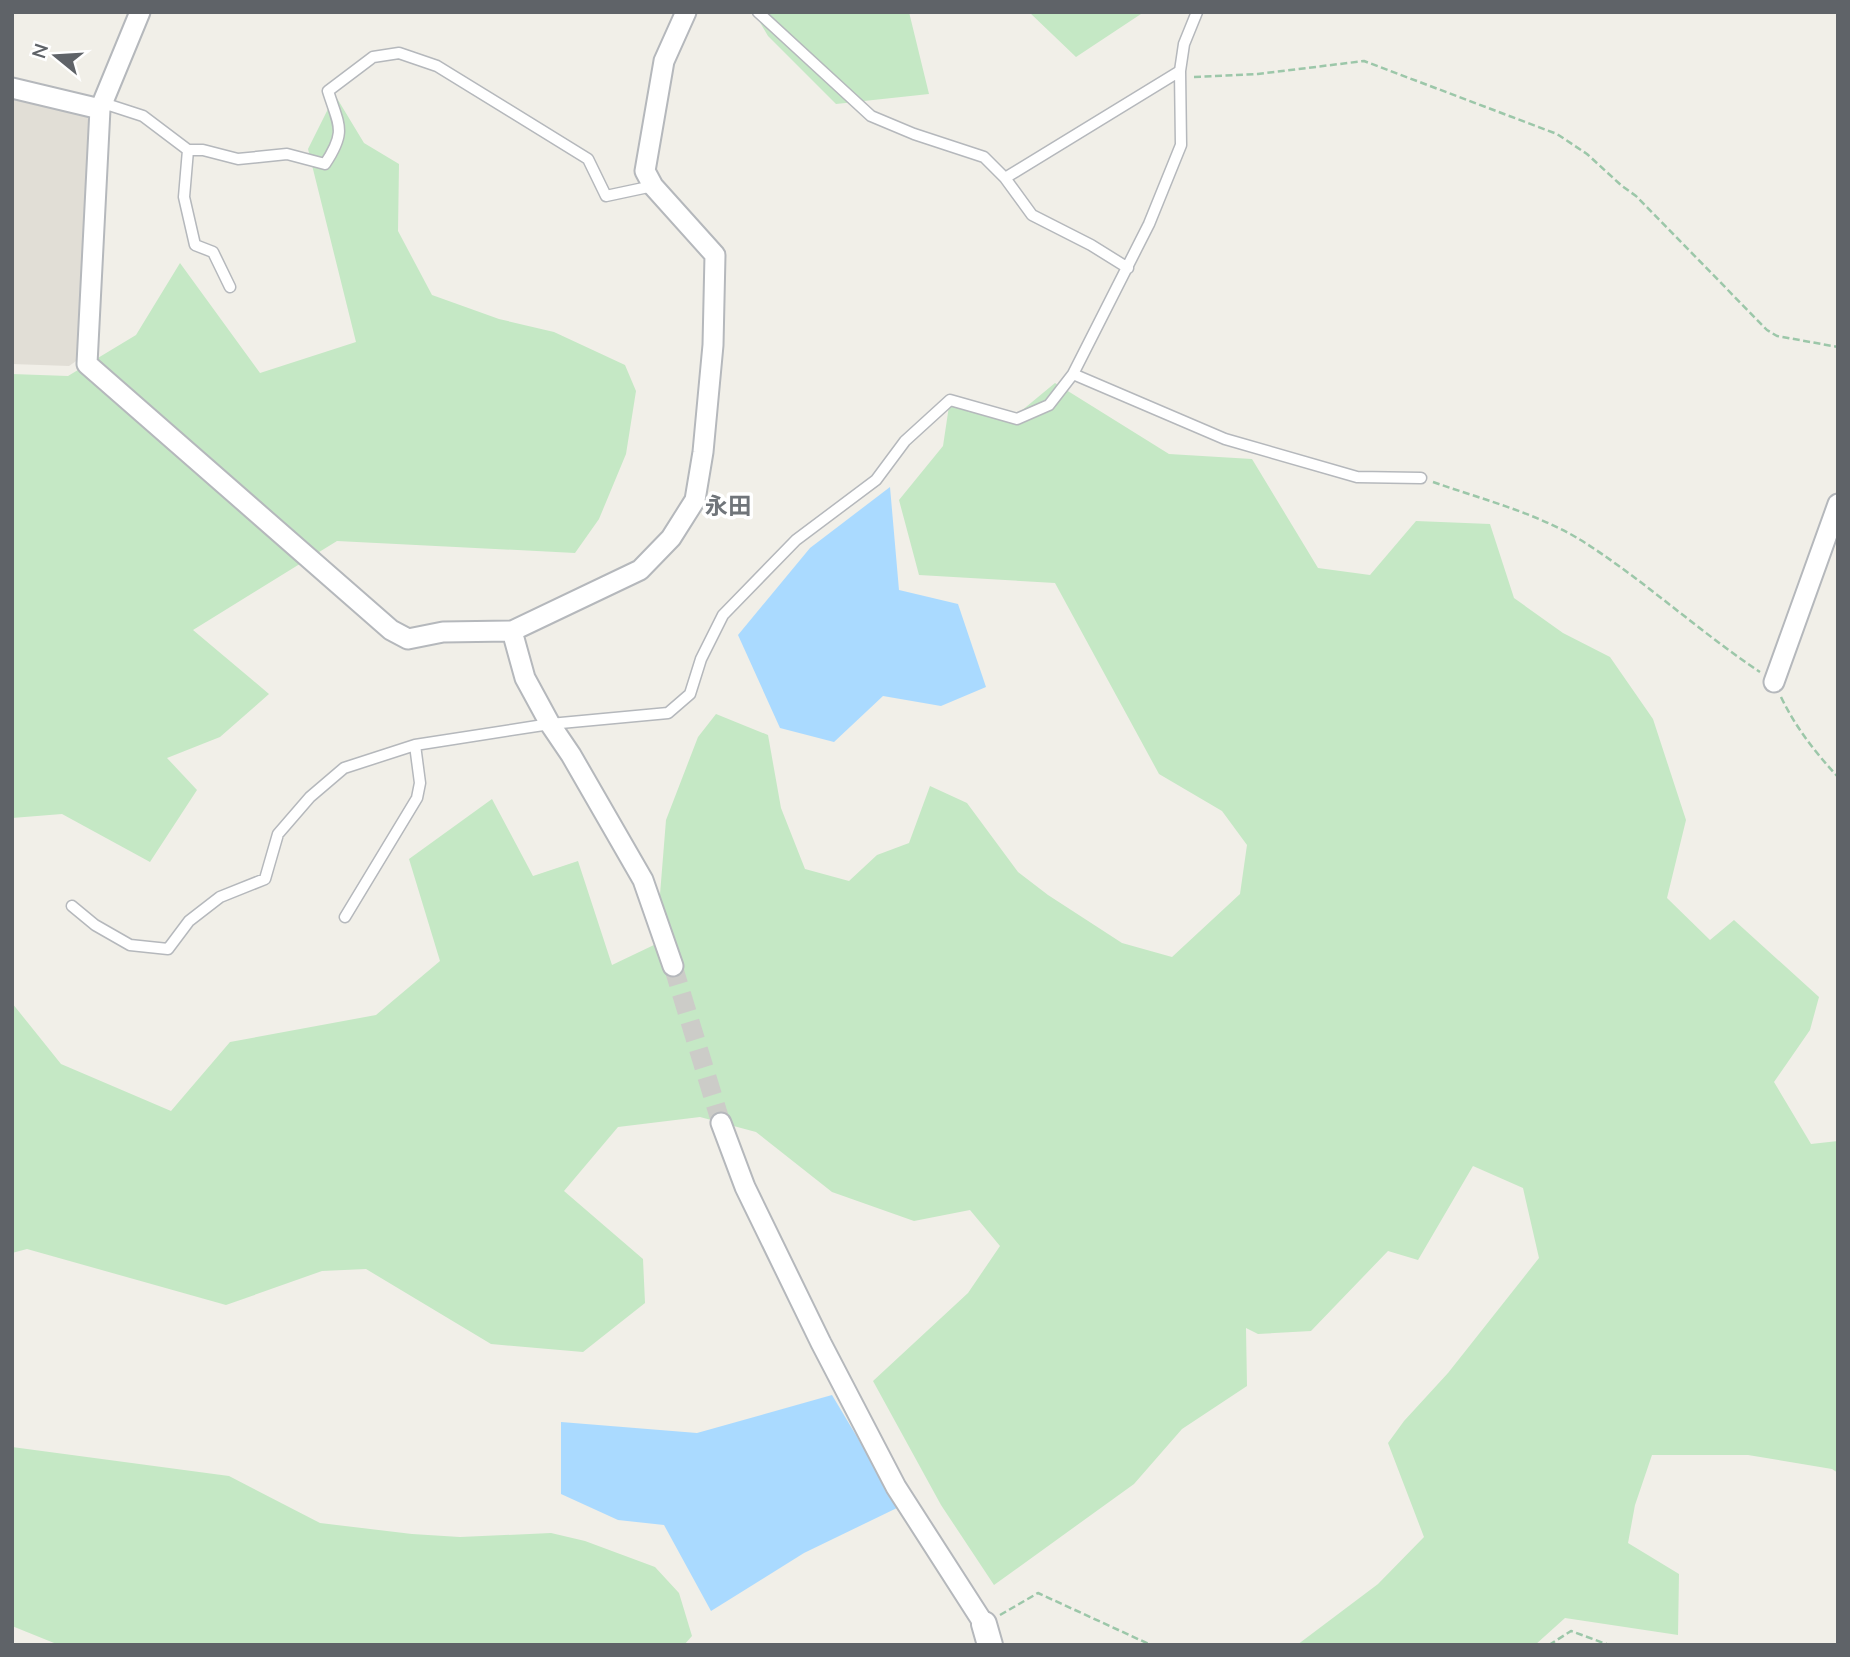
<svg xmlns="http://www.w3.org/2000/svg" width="1850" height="1657" font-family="'Nunito Sans','Noto Sans JP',sans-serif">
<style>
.education{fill:#e1ded6}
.green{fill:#c5e8c5}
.water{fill:#aadaff}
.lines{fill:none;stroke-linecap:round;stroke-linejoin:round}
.minor-tunnel{stroke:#ccccc8;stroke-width:19;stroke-dasharray:19 10;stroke-linecap:butt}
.service-casing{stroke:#b5b8bc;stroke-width:13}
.minor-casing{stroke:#b5b8bc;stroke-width:23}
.tertiary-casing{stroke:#b5b8bc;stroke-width:28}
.path{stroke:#9cc7a9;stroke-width:2.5;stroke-dasharray:7 3.5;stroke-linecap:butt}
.service{stroke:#fff;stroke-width:10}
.minor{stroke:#fff;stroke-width:19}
.tertiary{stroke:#fff;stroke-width:24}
.labels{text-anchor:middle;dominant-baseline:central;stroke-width:7;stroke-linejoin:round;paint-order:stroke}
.quarter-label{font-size:23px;font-weight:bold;fill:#70757a;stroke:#fff}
</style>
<rect width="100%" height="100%" fill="#f1efe8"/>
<path class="education" d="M12,98L81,114L92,120L79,359L69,366L12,364Z"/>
<path class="green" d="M754,12H909L929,94L836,104L768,36Z
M1029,12H1144L1076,57Z
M335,95L364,143L399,164L398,231L432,295L499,319L554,332L625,365L636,391L626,454L599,519L575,553L337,541L193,630L269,694L220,737L167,758L197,790L150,862L62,814L12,818V374L68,376L136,335L180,263L260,373L356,342L308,149Z
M1055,383L1169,454L1252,459L1318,568L1370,575L1416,521L1490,524L1514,598L1563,633L1610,657L1653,719L1686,820L1667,898L1710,940L1734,920L1819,997L1810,1030L1774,1082L1811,1144L1838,1141V1473L1832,1469L1748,1455H1652L1635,1505L1628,1543L1679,1574L1678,1635L1565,1618L1535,1645H1297L1378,1584L1424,1537L1388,1443L1404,1421L1448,1373L1539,1258L1523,1188L1473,1166L1418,1260L1388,1251L1311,1331L1258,1334L1246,1328L1247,1386L1182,1429L1134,1484L994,1585L941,1505L873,1381L968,1293L1000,1246L970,1210L914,1221L832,1192L756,1132L700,1117L618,1127L564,1191L643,1259L645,1303L583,1352L491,1344L366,1269L322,1271L226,1305L27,1249L12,1253V1003L61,1064L171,1111L230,1042L376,1015L440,961L409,859L492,799L533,876L578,861L612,965L656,944L666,820L698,737L716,714L768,735L781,808L805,869L849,881L877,855L909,843L930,786L967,803L1018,872L1048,895L1122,943L1172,957L1240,894L1247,845L1222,811L1159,774L1055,583L919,575L899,500L943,446L949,406L1015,416Z
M12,1447L229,1476L320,1523L412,1534L460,1537L551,1533L585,1541L655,1567L679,1593L692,1636L684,1645H59L12,1626Z"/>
<path class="water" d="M890,487L899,590L958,604L986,687L941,706L883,696L834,742L780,728L738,635L810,548Z
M832,1395L899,1507L804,1553L711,1611L664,1525L618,1520L561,1494V1422L697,1433Z"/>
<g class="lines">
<path class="minor-tunnel" d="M673,966L721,1123"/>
<defs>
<path id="service" d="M758,12L871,116L914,134L984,157L1005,178L1032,215L1091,245L1128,268
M103,103L143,116L188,150L184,197L195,245L213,252L230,287
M188,150H203L238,159L287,154L325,164C347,131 339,126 328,91L373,57L399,53L437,66L588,159L606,196L653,186
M1005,178L1180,71
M1073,374L1225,439L1357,477L1421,478
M72,906L95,925L130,945L168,949L189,921L220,897L265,879L278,834L310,797L344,768L415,745L550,724L668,713L690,694L701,659L723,615L796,540L876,480L905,441L950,400L1017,419L1049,405L1073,374L1149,224L1181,145L1180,71L1184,44L1197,12
M345,917L417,798L420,783L415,745"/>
<path id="minor" d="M140,12L100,109L87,364L391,630L408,639L443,632L512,631L640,570L671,538L695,500L703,452L713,345L715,255L653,186L645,171L664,61L686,12
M12,88L100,109
M512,631L525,678L550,724L571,755L643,880L673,966
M1774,682L1838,504
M721,1123L745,1187L821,1343L896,1487L984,1624"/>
<path id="tertiary" d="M984,1624L990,1645"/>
</defs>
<use href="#service" class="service-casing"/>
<use href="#minor" class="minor-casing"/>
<use href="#tertiary" class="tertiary-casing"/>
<path class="path" d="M1194,77L1258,74L1364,61L1557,134L1587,154L1622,186L1636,196L1767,330L1777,336L1838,347
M1433,482C1484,500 1541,514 1587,544C1647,583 1700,632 1760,672
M1781,697C1796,728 1815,752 1838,777
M1000,1615L1038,1593L1151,1645
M1549,1645L1571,1631L1609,1645"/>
<use href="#service" class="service"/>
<use href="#minor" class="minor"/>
<use href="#tertiary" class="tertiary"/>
</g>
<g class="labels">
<g class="quarter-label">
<text x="728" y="506">永田</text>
</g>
</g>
<rect width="1850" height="1657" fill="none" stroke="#5f6368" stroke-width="28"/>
<g transform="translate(56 56) rotate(288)" stroke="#ffffff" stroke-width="5" paint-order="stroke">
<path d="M0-5L12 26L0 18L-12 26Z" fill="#5f6368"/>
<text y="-10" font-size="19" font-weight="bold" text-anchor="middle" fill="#5f6368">N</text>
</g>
</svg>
